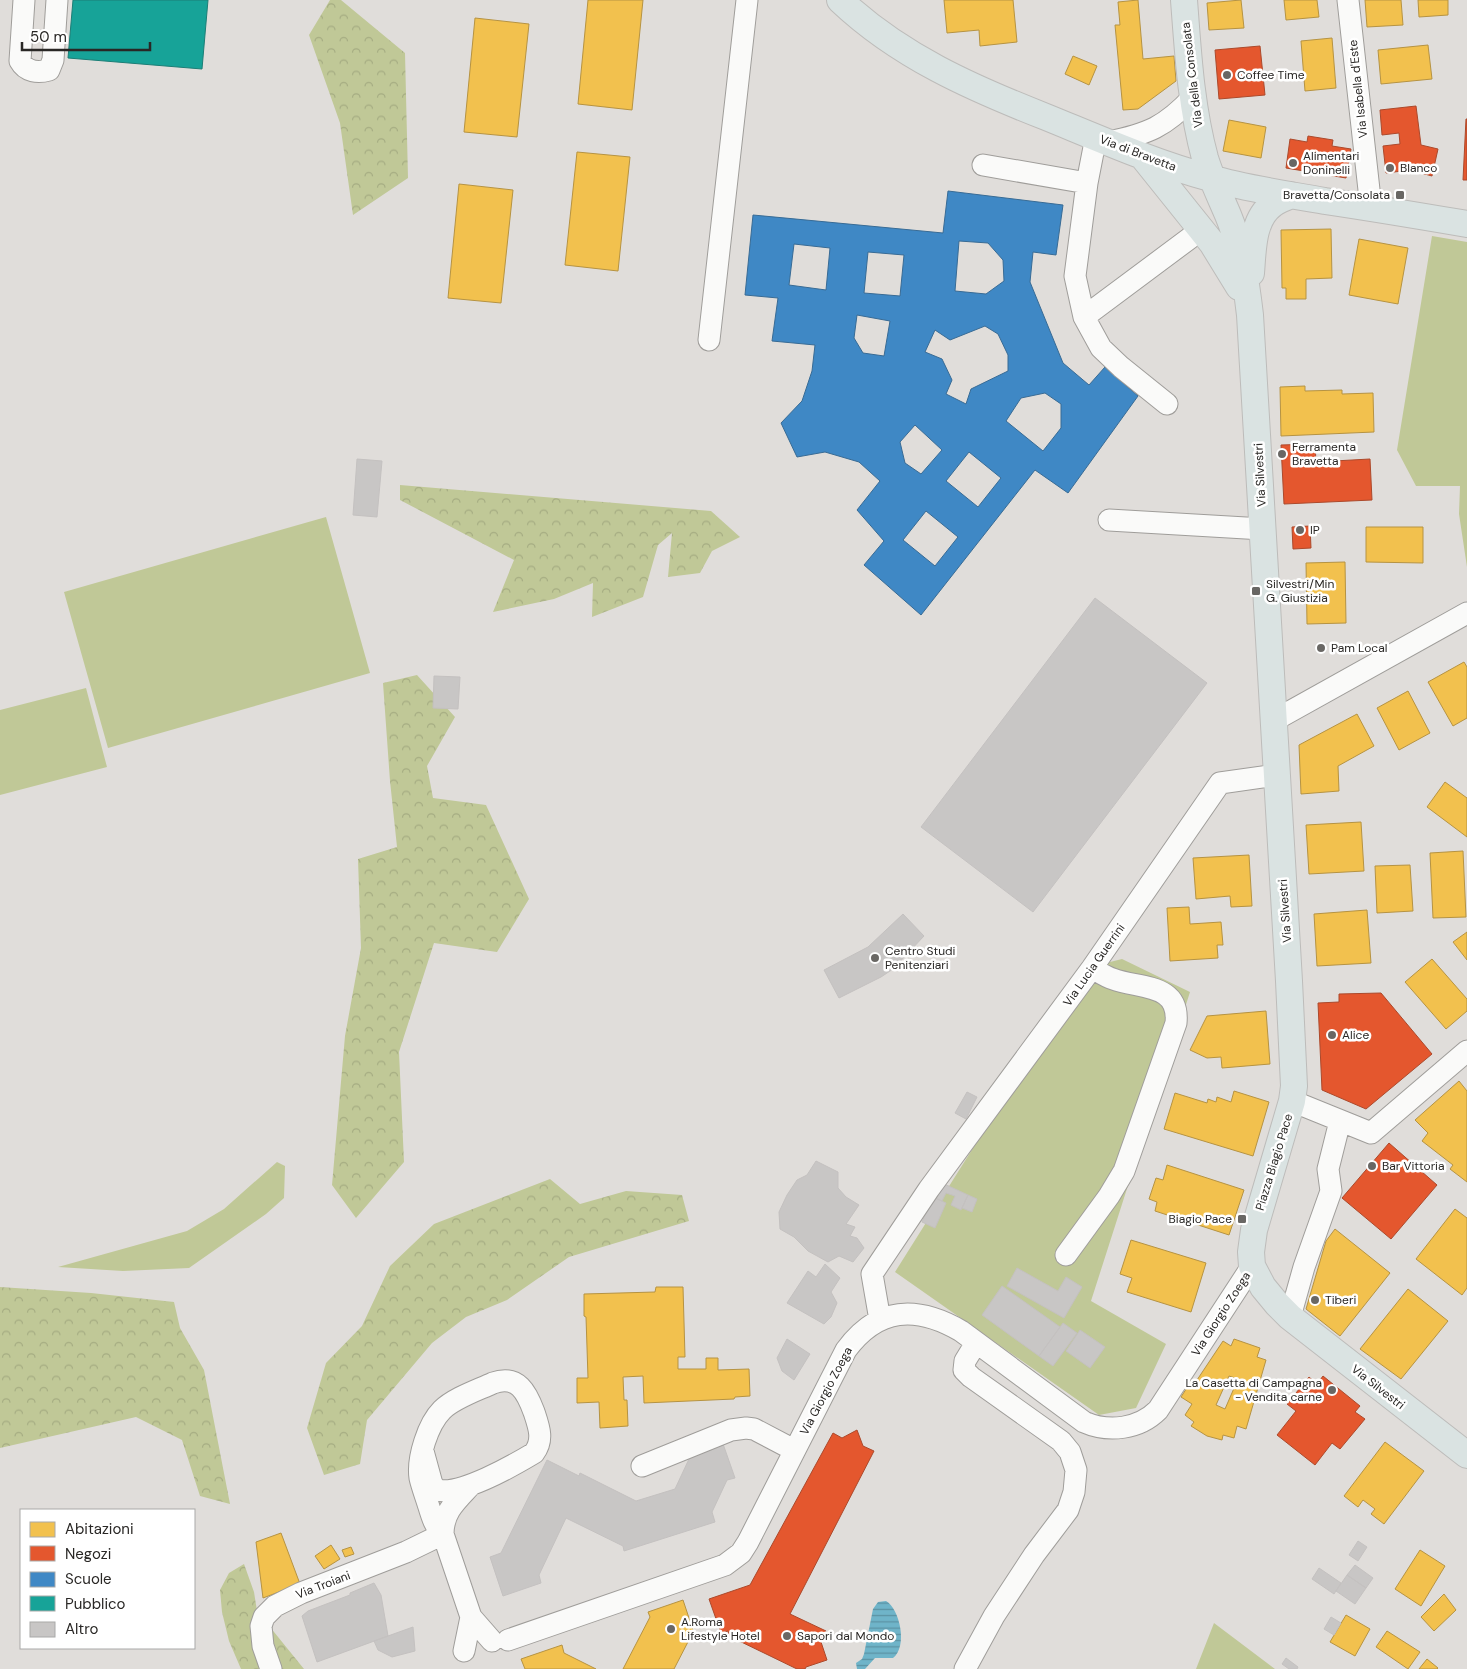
<svg xmlns="http://www.w3.org/2000/svg" width="1467" height="1669" font-family="'DM Sans',sans-serif">
<style>
.green{fill:#c0c897}
.forest{fill:url(#forest-crowns)}
.water{fill:url(#water-rules)}
.homes{fill:#f2c14e;stroke:#b69342;fill-rule:evenodd}
.shops{fill:#e4572e;stroke:#ac492b}
.schools{fill:#3f88c5;stroke:#386b95;fill-rule:evenodd}
.public{fill:#17a398;stroke:#1c7e76}
.building{fill:#c8c6c5;stroke:#c4c1c0}
.lines{fill:none;stroke-linecap:round;stroke-linejoin:round}
.minor-casing{stroke:#9f9d9a;stroke-width:23}
.major-casing{stroke:#bdbcba;stroke-width:28}
.minor{stroke:#fafaf9;stroke-width:21}
.major{stroke:#dae3e2;stroke-width:26}
.poi-dot{fill:#696764;stroke:#fff;stroke-width:2}
.labels{text-anchor:middle;dominant-baseline:central;stroke-width:5;stroke-linejoin:round;paint-order:stroke}
.street-label{font-size:12px;fill:#292725;stroke:#fff}
.poi-label{font-size:12px;fill:#292725;stroke:#fff;text-anchor:start}
</style>
<defs>
<pattern id="forest-crowns" width="20" height="18" patternUnits="userSpaceOnUse" patternTransform="scale(1.25)"><rect width="20" height="18" fill="#c0c897"/><path d="M2 6a3 3 0 1 1 6 0M12 15a3 3 0 1 1 6 0" fill="none" stroke="#a5ac82"/></pattern>
<pattern id="water-rules" width="6" height="5" patternUnits="userSpaceOnUse" patternTransform="scale(1.25)"><rect width="6" height="5" fill="#6fb4c9"/><path d="M0 2.5h6" fill="none" stroke="#5b92a3"/></pattern>
</defs>
<rect width="100%" height="100%" fill="#e0ddda"/>
<path class="green" d="M1432,236L1467,242V567L1459,514L1460,486H1416L1397,450Z
M326,517L370,673L108,748L64,592Z
M86,688L107,767L0,795V710Z
M1122,959L1190,992L1091,1301L1166,1344L1136,1408L1099,1415L895,1272L980,1137L1106,963Z
M277,1162L285,1166L284,1198L266,1214L189,1268L123,1271L58,1267L187,1231L224,1209Z
M1214,1623L1275,1669H1196Z"/>
<path class="forest" d="M330,0H341L405,53L408,178L353,215L340,123L309,35Z
M400,485L711,511L740,537L712,551L700,573L668,577L672,533L658,545L643,597L592,617L593,583L554,599L493,612L514,560L400,500Z
M417,675L455,717L427,766L433,798L486,805L529,899L497,952L434,943L399,1052L404,1162L356,1218L332,1185L345,1036L361,948L358,859L397,847L390,781L383,683Z
M550,1179L580,1204L626,1191L682,1195L689,1221L569,1257L507,1300L466,1317L432,1343L367,1420L360,1464L324,1475L307,1428L326,1363L362,1326L390,1266L434,1224Z
M0,1287L91,1293L174,1302L180,1328L204,1370L230,1504L200,1496L182,1440L136,1417L0,1448Z
M244,1564L254,1592L257,1611L304,1669H241L229,1641L222,1612L220,1590L229,1573Z"/>
<path class="water" d="M886,1601C900,1609 908,1647 893,1658H875L865,1669H857L856,1663L862,1659L864,1654L873,1609L878,1602Z"/>
<path class="homes" d="M588,0H643L632,110L578,104Z
M944,0H1013L1017,42L980,46L979,30L947,33Z
M1138,0L1143,59L1174,56L1176,81L1138,109L1123,110L1115,25H1120L1118,2Z
M1241,0L1244,28L1209,30L1207,3Z
M1284,0H1317L1319,17L1286,20Z
M1365,0H1401L1403,25L1367,27Z
M1418,0H1448V15L1419,17Z
M475,18L529,24L517,137L464,132Z
M1332,38L1336,88L1305,91L1301,41Z
M1428,45L1432,79L1381,84L1378,50Z
M1073,56L1097,66L1089,85L1065,74Z
M1229,120L1266,127L1261,158L1223,151Z
M577,152L630,157L618,271L565,265Z
M459,184L513,190L501,303L448,298Z
M1331,229L1332,278L1306,279V299H1286V288H1282L1281,230Z
M1359,239L1408,248L1398,304L1349,295Z
M1305,386V391L1342,390V394L1373,393L1374,432L1281,436L1280,387Z
M1366,527H1423V563L1366,562Z
M1345,562L1346,623L1307,624L1306,563Z
M1464,662L1467,667V718L1453,726L1428,682Z
M1408,691L1430,733L1399,750L1377,708Z
M1357,714L1374,746L1338,766L1339,791L1301,794L1299,745Z
M1445,782L1467,798V837L1427,807Z
M1361,822L1364,871L1309,874L1306,825Z
M1463,851L1466,917L1433,918L1430,853Z
M1249,855L1252,906L1231,907L1230,896L1196,899L1193,858Z
M1410,865L1413,911L1377,913L1375,866Z
M1189,907L1190,924L1221,922L1223,945H1217L1218,958L1170,961L1167,908Z
M1367,910L1371,963L1317,966L1314,914Z
M1467,932V960L1453,942Z
M1432,959L1467,999V1011L1446,1029L1405,982Z
M1266,1011L1270,1064L1222,1068L1221,1057L1207,1058L1190,1050L1207,1016Z
M1459,1081L1467,1091V1182L1450,1169L1453,1165L1422,1141L1428,1133L1415,1120Z
M1234,1091L1269,1102L1253,1156L1164,1129L1175,1093L1207,1103L1208,1099L1216,1102L1217,1097L1231,1102Z
M1167,1165L1244,1190L1229,1235L1155,1211L1157,1202L1149,1199L1156,1178L1163,1180Z
M1455,1209L1467,1218V1288L1462,1295L1416,1259Z
M1335,1229L1390,1273L1340,1336L1306,1309L1326,1241Z
M1131,1240L1206,1263L1191,1312L1127,1292L1132,1278L1120,1274Z
M656,1287H683L685,1357H678V1369H706V1358H718V1370L749,1369L750,1396L735,1397L734,1399L644,1403L643,1376L623,1377L624,1400H627L628,1426L600,1428L599,1402L577,1403V1378H588L586,1317L584,1316V1294L655,1292Z
M1408,1289L1448,1321L1401,1379L1360,1349Z
M1234,1339L1260,1348L1257,1357L1266,1360L1246,1429L1237,1426L1234,1438L1223,1435L1222,1440L1207,1436L1191,1426L1194,1422L1185,1415L1192,1404L1181,1397L1192,1380L1195,1383L1223,1341L1231,1346ZM1229,1376L1238,1379L1225,1409L1216,1405Z
M1385,1442L1424,1471L1384,1524L1371,1514L1375,1509L1363,1500L1358,1507L1344,1496Z
M281,1533L300,1584L263,1598L256,1542Z
M331,1545L340,1559L324,1569L315,1556Z
M351,1547L354,1554L345,1557L342,1550Z
M1420,1550L1445,1566L1421,1606L1395,1589Z
M1444,1594L1456,1610L1434,1631L1421,1617Z
M683,1600L695,1636L690,1638L674,1669H623L650,1617L648,1612Z
M1346,1615L1370,1629L1355,1656L1330,1642Z
M1387,1631L1420,1652L1408,1669L1376,1647Z
M562,1645L564,1653L596,1669H525L521,1659Z
M1427,1659L1438,1668L1437,1669H1419Z"/>
<path class="shops" d="M1260,46L1265,95L1219,99L1215,50Z
M1416,106L1421,145L1438,149L1432,176L1410,170L1386,173L1383,146L1400,144L1399,133L1382,135L1380,110Z
M1466,119H1467V180H1463Z
M1308,136L1333,140L1332,146L1351,149L1346,178L1286,168L1290,139L1307,142Z
M1315,444L1316,462L1370,459L1372,500L1284,504L1281,445Z
M1310,526L1311,548L1293,549L1292,527Z
M1381,993L1432,1054L1366,1109L1322,1090L1318,1003L1339,1002V994Z
M1389,1143L1437,1185L1391,1239L1342,1198Z
M1323,1376L1360,1406L1355,1412L1365,1419L1340,1449L1332,1443L1315,1465L1277,1435L1296,1411L1287,1404L1309,1377L1317,1384Z
M857,1430L863,1446L874,1451L790,1614L826,1631L821,1642L827,1660L806,1667L805,1669H797L729,1636L728,1631L721,1633L709,1599L750,1585L833,1433L842,1438Z"/>
<path class="schools" d="M948,191L1063,205L1056,255L1033,252L1030,282L1063,363L1089,385L1105,367L1138,396L1068,493L1035,470L921,615L864,565L884,541L857,510L880,481L859,462L825,452L797,457L781,423L802,401L812,371L815,345L772,341L778,298L745,295L753,215L943,233ZM959,241L988,243L1003,260L1004,281L986,294L955,291ZM794,244L830,248L826,290L789,285ZM868,252L904,255L900,296L864,293ZM857,315L890,321L884,356L863,353L854,338ZM985,326L998,334L1008,355V371L971,389L966,404L946,394L952,380L942,359L925,352L935,330L950,340ZM1045,393L1061,404V428L1043,451L1006,421L1021,398ZM915,425L942,450L921,474L905,463L900,442ZM969,452L1001,478L978,507L946,481ZM926,511L958,537L935,566L903,540Z"/>
<path class="public" d="M73,0H208L202,69L68,58Z"/>
<path class="building" d="M357,459L382,461L377,517L353,515Z
M1095,598L1207,683L1033,912L921,827Z
M434,676L460,677L458,709L433,708Z
M903,914L924,936L893,969L881,977L839,998L824,970L868,947Z
M967,1092L977,1097L966,1119L955,1113Z
M816,1161L838,1172V1188L846,1197L859,1205L846,1224L855,1227L850,1236L857,1238L864,1248L853,1262L839,1256L828,1262L808,1251L794,1237L780,1229L779,1212L787,1195L797,1180L807,1175Z
M940,1182L968,1195L961,1210L951,1205L955,1196L946,1193L942,1201L933,1197Z
M968,1195L977,1199L972,1212L962,1208Z
M933,1197L946,1203L935,1228L922,1222Z
M825,1264L840,1278L831,1292L837,1303L831,1317L824,1324L787,1303L808,1271L816,1277Z
M1017,1268L1058,1291L1066,1277L1082,1287L1064,1318L1007,1286Z
M1002,1286L1060,1327L1039,1356L982,1315Z
M1063,1323L1077,1333L1053,1366L1039,1356Z
M1080,1330L1105,1347L1090,1368L1066,1351Z
M787,1339L810,1354L794,1380L782,1371L777,1358Z
M722,1441L735,1478L727,1480L712,1512L715,1522L624,1551L623,1546L566,1518L539,1575L541,1583L503,1596L490,1557L501,1553L547,1460L579,1476L580,1473L636,1501L675,1489L689,1459L687,1453Z
M1358,1541L1367,1547L1358,1561L1349,1555Z
M1355,1565L1373,1578L1366,1588L1347,1575Z
M1319,1568L1341,1583L1334,1594L1312,1579Z
M1347,1575L1366,1588L1355,1604L1336,1591Z
M374,1583L381,1595L388,1636L317,1662L302,1616L308,1611L350,1595V1593Z
M1331,1617L1341,1623L1334,1635L1324,1629Z
M413,1627L415,1651L392,1657L378,1650L374,1641Z
M1286,1658L1298,1667L1297,1669H1289L1282,1664Z"/>
<g class="lines">
<defs>
<path id="minor" d="M24,0L20,61C26,72 38,73 49,70L53,60L57,0
M1348,0L1371,208
M1096,137L1087,183L1075,276L1084,317L1101,348L1121,367L1167,404
M1108,142C1148,134 1165,127 1193,97
M983,165L1087,183
M1084,317L1190,238
M709,340L747,0
M1109,520L1263,529
M1273,721L1467,613
M1292,1101L1371,1133L1467,1051
M1066,1255L1109,1196L1124,1171L1176,1023C1180,983 1140,989 1113,979C1106,977 1099,972 1092,968
M1290,1317L1304,1267L1331,1191L1328,1169L1340,1121
M880,1320L872,1274L929,1189L1092,968L1220,783L1276,775
M423,1451L432,1484L437,1490C460,1496 514,1465 534,1453C544,1440 539,1427 534,1412C527,1393 518,1374 493,1383C478,1390 454,1398 442,1410C428,1424 417,1458 420,1478C422,1487 426,1497 429,1507C432,1517 435,1527 443,1534
M642,1466L731,1430L746,1428L754,1429L794,1450
M470,1486C456,1501 443,1512 443,1534L471,1617L492,1641
M508,1640L725,1565L741,1553L748,1542L846,1350C878,1307 916,1305 961,1331L1084,1422C1109,1433 1139,1429 1158,1410L1252,1266
M464,1651L471,1617
M271,1669L263,1646L261,1626L264,1617L275,1606L301,1593L406,1552L443,1534
M965,1669L994,1616L1034,1555L1068,1510L1074,1492L1076,1470L1070,1452L1061,1441L971,1377L964,1370L965,1361L976,1343"/>
<path id="major" d="M840,0C899,56 972,88 1046,117C1100,139 1154,163 1210,178C1247,189 1286,194 1325,201C1372,208 1420,216 1467,224
M1184,0C1188,53 1191,107 1205,158C1211,178 1220,196 1228,215C1241,246 1246,281 1250,315L1289,981L1294,1086L1292,1101L1254,1230L1251,1252L1252,1266L1263,1287L1277,1304L1290,1317L1467,1455
M1143,157L1212,243L1239,287
M1251,273C1253,250 1252,219 1273,204C1278,200 1285,198 1291,195"/>
</defs>
<use href="#minor" class="minor-casing"/>
<use href="#major" class="major-casing"/>
<use href="#minor" class="minor"/>
<use href="#major" class="major"/>
</g>
<g class="poi-dot">
<circle cx="1227" cy="75" r="5"/>
<circle cx="1293" cy="163" r="5"/>
<circle cx="1390" cy="168" r="5"/>
<rect x="1395" y="190" width="10" height="10" rx="2.5"/>
<circle cx="1282" cy="454" r="5"/>
<circle cx="1300" cy="530" r="5"/>
<rect x="1251" y="586" width="10" height="10" rx="2.5"/>
<circle cx="1321" cy="648" r="5"/>
<circle cx="875" cy="958" r="5"/>
<circle cx="1332" cy="1035" r="5"/>
<circle cx="1372" cy="1166" r="5"/>
<rect x="1237" y="1214" width="10" height="10" rx="2.5"/>
<circle cx="1315" cy="1300" r="5"/>
<circle cx="1332" cy="1390" r="5"/>
<circle cx="671" cy="1629" r="5"/>
<circle cx="787" cy="1636" r="5"/>
</g>
<g class="labels">
<g class="street-label">
<text transform="translate(1192 75) rotate(-97)">Via della Consolata</text>
<text transform="translate(1358 89) rotate(-96)">Via Isabella d'Este</text>
<text transform="translate(1138 153) rotate(21)">Via di Bravetta</text>
<text transform="translate(1260 475) rotate(-93)">Via Silvestri</text>
<text transform="translate(1285 911) rotate(-94)">Via Silvestri</text>
<text transform="translate(1094 965) rotate(-55)">Via Lucia Guerrini</text>
<text transform="translate(1274 1162) rotate(-73)">Piazza Biagio Pace</text>
<text transform="translate(1221 1314) rotate(-57)">Via Giorgio Zoega</text>
<text transform="translate(1378 1387) rotate(38)">Via Silvestri</text>
<text transform="translate(826 1391) rotate(-62)">Via Giorgio Zoega</text>
<text transform="translate(323 1585) rotate(-21)">Via Troiani</text>
</g>
<g class="poi-label">
<text x="1237" y="75">Coffee Time</text>
<text x="1303" y="156">Alimentari<tspan x="1303" dy="14">Doninelli</tspan></text>
<text x="1400" y="168">Blanco</text>
<text x="1390" y="195" text-anchor="end">Bravetta/Consolata</text>
<text x="1292" y="447">Ferramenta<tspan x="1292" dy="14">Bravetta</tspan></text>
<text x="1310" y="530">IP</text>
<text x="1266" y="584">Silvestri/Min<tspan x="1266" dy="14">G. Giustizia</tspan></text>
<text x="1331" y="648">Pam Local</text>
<text x="885" y="951">Centro Studi<tspan x="885" dy="14">Penitenziari</tspan></text>
<text x="1342" y="1035">Alice</text>
<text x="1382" y="1166">Bar Vittoria</text>
<text x="1232" y="1219" text-anchor="end">Biagio Pace</text>
<text x="1325" y="1300">Tiberi</text>
<text x="1322" y="1383" text-anchor="end">La Casetta di Campagna<tspan x="1322" dy="14">- Vendita carne</tspan></text>
<text x="681" y="1622">A.Roma<tspan x="681" dy="14">Lifestyle Hotel</tspan></text>
<text x="797" y="1636">Sapori dal Mondo</text>
</g>
</g>
<rect x="20" y="1509" width="175" height="140" fill="#ffffff" stroke="#a9a9a8"/>
<rect x="30" y="1522" width="25" height="15" fill="#f2c14e" stroke="#a9a9a8"/>
<text x="65" y="1534" font-size="15" fill="#292725">Abitazioni</text>
<rect x="30" y="1546" width="25" height="15" fill="#e4572e" stroke="#a9a9a8"/>
<text x="65" y="1559" font-size="15" fill="#292725">Negozi</text>
<rect x="30" y="1572" width="25" height="15" fill="#3f88c5" stroke="#a9a9a8"/>
<text x="65" y="1584" font-size="15" fill="#292725">Scuole</text>
<rect x="30" y="1596" width="25" height="15" fill="#17a398" stroke="#a9a9a8"/>
<text x="65" y="1609" font-size="15" fill="#292725">Pubblico</text>
<rect x="30" y="1622" width="25" height="15" fill="#c8c6c5" stroke="#a9a9a8"/>
<text x="65" y="1634" font-size="15" fill="#292725">Altro</text>
<path d="M22 42v8h128v-8" fill="none" stroke="#292725" stroke-width="2.5"/>
<text x="30" y="42" font-size="15" fill="#292725" stroke="#ffffff" stroke-width="4" paint-order="stroke">50 m</text>
</svg>
